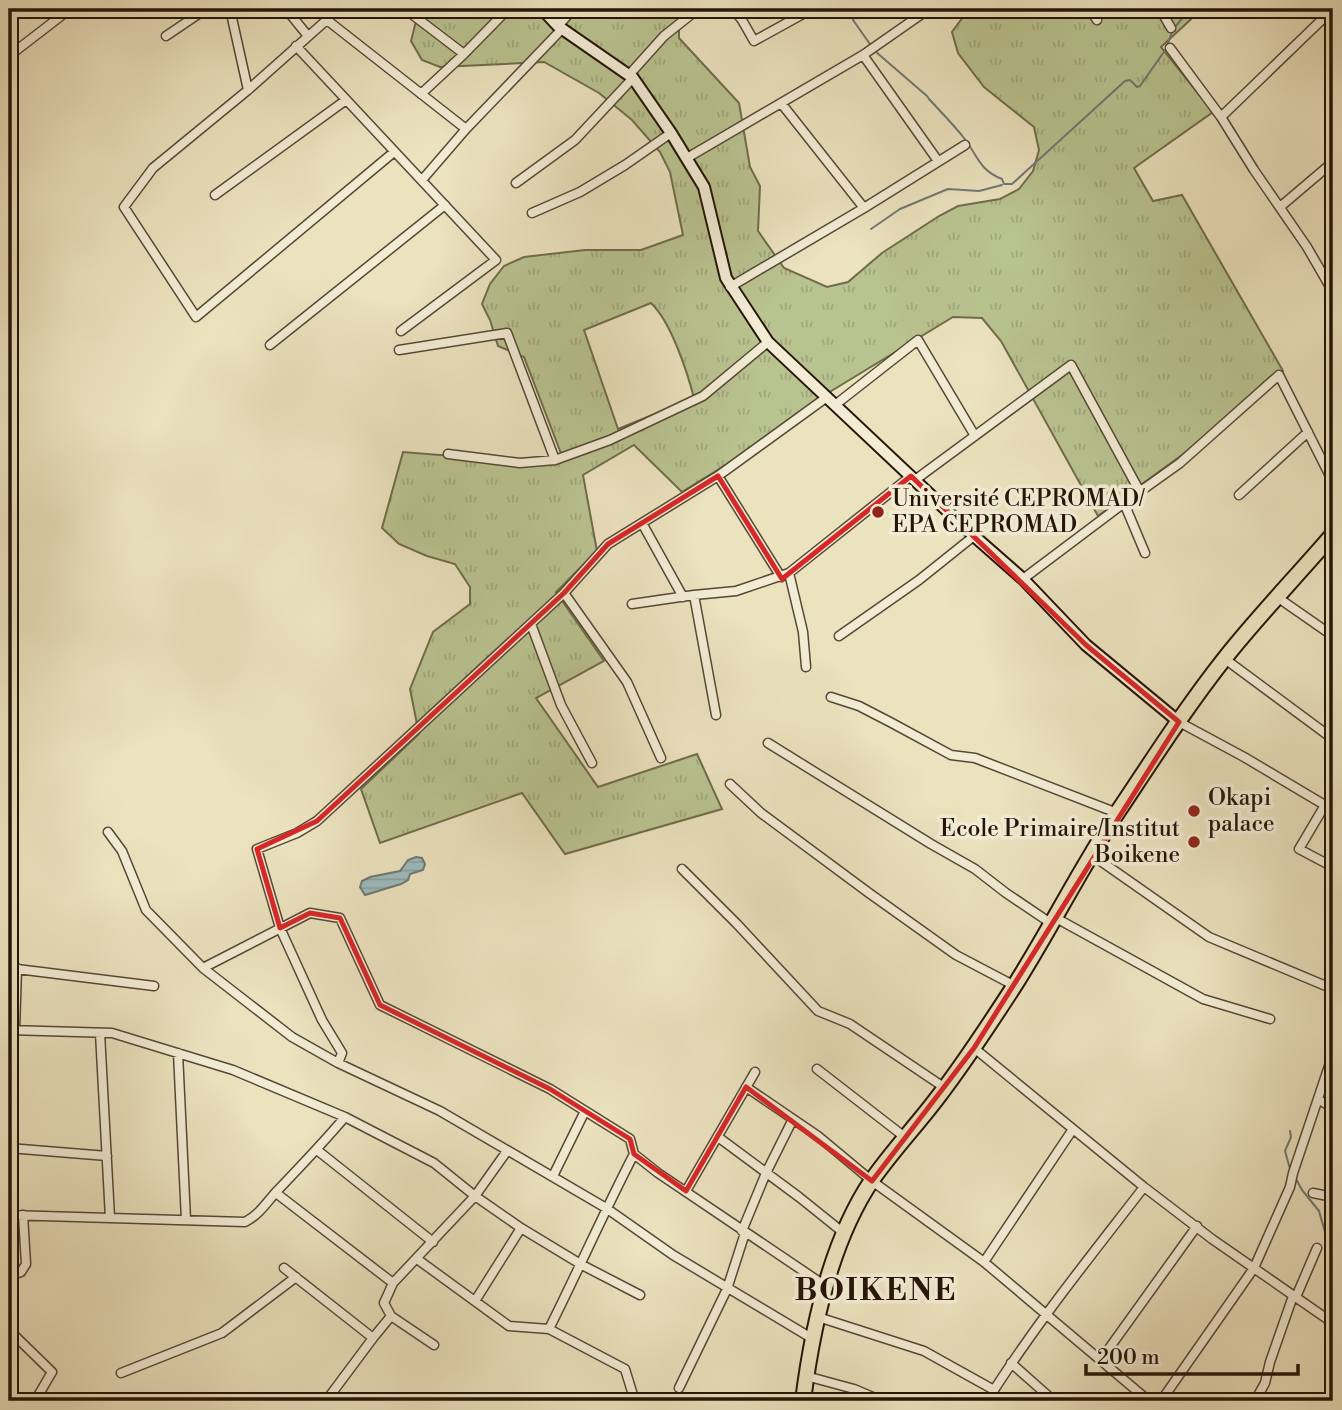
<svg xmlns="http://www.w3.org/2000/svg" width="1342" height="1410" font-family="'Libre Bodoni',serif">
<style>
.grass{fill:url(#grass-tufts);stroke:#6f6c4c;stroke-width:2;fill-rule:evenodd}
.water{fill:url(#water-rules);stroke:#6e7874;stroke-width:2}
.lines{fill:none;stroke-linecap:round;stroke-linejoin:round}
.stream{stroke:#6e7874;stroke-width:2}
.street-casing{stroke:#564835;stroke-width:11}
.secondary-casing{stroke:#251407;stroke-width:14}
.highway-casing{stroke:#251407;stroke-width:18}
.street{stroke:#f2ecd5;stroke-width:8}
.secondary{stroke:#f2ecd5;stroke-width:10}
.highway{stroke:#ebe2be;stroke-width:14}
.marked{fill:none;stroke:#d62828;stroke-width:5;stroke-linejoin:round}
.poi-dot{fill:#8f2418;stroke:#f2ecd5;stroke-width:2.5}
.labels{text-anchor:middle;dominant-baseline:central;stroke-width:7;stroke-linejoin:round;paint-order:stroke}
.poi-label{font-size:23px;fill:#251407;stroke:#f2ecd5;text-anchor:start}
.district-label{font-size:30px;font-weight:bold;letter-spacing:2px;fill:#251407;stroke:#f2ecd5}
</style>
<defs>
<pattern id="grass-tufts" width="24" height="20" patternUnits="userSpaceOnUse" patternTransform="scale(1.75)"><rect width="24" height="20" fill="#b9c390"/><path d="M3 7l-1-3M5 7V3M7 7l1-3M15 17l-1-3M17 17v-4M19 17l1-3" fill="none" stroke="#9fa77b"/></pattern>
<pattern id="water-rules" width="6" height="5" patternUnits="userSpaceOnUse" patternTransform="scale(1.75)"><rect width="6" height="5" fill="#9ebbbd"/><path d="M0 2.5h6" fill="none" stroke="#88a0a1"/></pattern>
</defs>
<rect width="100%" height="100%" fill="#ebe2be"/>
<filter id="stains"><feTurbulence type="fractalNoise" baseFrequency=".00286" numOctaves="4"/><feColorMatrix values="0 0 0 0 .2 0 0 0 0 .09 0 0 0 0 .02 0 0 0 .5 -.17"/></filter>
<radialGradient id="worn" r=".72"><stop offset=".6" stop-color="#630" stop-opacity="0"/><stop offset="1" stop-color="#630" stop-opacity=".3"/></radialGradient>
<path class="grass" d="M419,9H683L679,16V38L739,103L750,167L760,186L758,231L784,268L827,287L848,282L882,253L939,216L958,206L1000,199L1019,189L1033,171L1039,150L1034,127L984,87L958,53L952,32L969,9H1202L1161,47L1213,112L1134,168L1153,201L1182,195L1283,371L1182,455L1098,516L1001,341L982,318L953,317L828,393L727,464L682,492L634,445L583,475L597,551L556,592L604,661L536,698L598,787L697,754L722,809L565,854L522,793L380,843L361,789L419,734L410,689L433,632L470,604V587L455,564L427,556L399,544L382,528L403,452L452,456L519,459L562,456L524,357L498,346L490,320L482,304L490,284L504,266L524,257L585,250H641L683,235L670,172L660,152L632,120L599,93L544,62L440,67L422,60L411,41ZM651,303C671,322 687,371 694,398L618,429L584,330Z"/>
<path class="water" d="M416,857L422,858L425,864L423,870L410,874L408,880L401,884L365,895L360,887L362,881L370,877L400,871L408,860Z"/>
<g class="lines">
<path class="stream" d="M856,9L853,20L872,47
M1175,27L1190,9
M876,52L927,96L929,99C941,112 953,124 964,138C978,156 979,170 1002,179L1004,184H1012L1125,81L1130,80L1137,87L1140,86L1166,49L1172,32
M871,229L900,209L948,189L979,191L1002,185
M1290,1131L1291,1137L1285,1151L1290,1169
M1295,1177L1302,1190L1319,1211L1333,1260
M1330,1316L1333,1299
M1330,1326L1333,1360"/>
<defs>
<path id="street" d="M230,9L248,90
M286,9L308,36
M339,9L248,90L153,168L124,207L196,317L394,152
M405,9L464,54
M733,9L742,20L754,41L812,9
M1090,9L1097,20
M1160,9L1171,28
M327,20L466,129
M558,26L573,9
M166,36L206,9
M296,46L496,260L401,331
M1170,48L1221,117L1254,170L1307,247L1333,292
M863,55L938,161
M9,56L70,9
M629,75L664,36L698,9
M421,94L464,54L508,9
M781,103L864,208
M1221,117L1333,9
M687,158L863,55L929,9
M422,180L466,129L562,29
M516,183L575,140L633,78
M215,195L346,100
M1280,207L1333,162
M532,213L580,192L625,165L671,133
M730,287L864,208L965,145
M270,345L445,205
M399,350L507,333L555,460
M835,405L918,340L975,436
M448,454L520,463L555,460L610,440L703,396L768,342
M718,476L781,577
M915,480L1071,365L1140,492
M1239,495L1308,432
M1124,503L1145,553
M642,523L683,597
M789,573L803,632L806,667
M1023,579L1124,503L1180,463L1279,375L1333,482
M564,593L627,682L661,758
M694,595L716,715
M1277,597L1333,636
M632,604L694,595L736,591L789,573L911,476
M531,624L561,705L592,763
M839,636L919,580L974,536
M1225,659L1333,739
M831,697L859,706L890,722L951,755L975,758L1117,813
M1179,722L1244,757L1333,810
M768,743L931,844L975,869L1006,893L1052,924
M730,784L761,813L869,893L956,955L1015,986
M1325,805L1299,849L1333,867
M108,832L122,851L146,910L203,968L292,1037L338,1063L440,1111L606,1208L673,1255L813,1339
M1092,855L1209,937L1333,989
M682,869L737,924L818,1011L850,1024L945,1088
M1056,918L1203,999L1270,1019
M9,968L154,986
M203,968L310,913L340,918L380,1005L550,1089L630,1139L634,1154L658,1173L827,1287
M9,1030L112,1033L233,1070L345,1117L434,1163L475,1196L521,1228L582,1265L640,1295
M15,1030L17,968
M100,1033L110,1218
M974,1048L1144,1187L1212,1239L1333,1323
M178,1053L186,1220
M338,1063L342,1053L322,1020L280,928L257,849L297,833L317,821L564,593L608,544L718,476L827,397
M817,1069L906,1138
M746,1087L818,1136L872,1181L984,1262L1149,1401
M1318,1099L1333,1108
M718,1137L799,1197L845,1234
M9,1148L107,1156
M317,1150L433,1242
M553,1176L585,1111
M686,1191L755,1072
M276,1193L393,1283
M1313,1193L1333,1197
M9,1215L245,1222C260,1214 266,1203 277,1191C300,1167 323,1143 345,1117
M742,1231L766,1173L793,1119
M417,1259L509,1326L549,1329L625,1369L633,1395L631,1401
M984,1262L1073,1129
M284,1268L373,1338
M9,1276L21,1272L26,1264L23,1215
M1296,1297L1317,1248
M475,1301L521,1228
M391,1316L434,1345
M818,1317L924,1351L994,1390
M549,1329C578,1271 604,1212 634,1154
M9,1330L52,1372L35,1401
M1100,1361L1197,1226
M1011,1363L1054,1401
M121,1373L222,1333L296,1277
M806,1376L854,1389L882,1401
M679,1388L727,1289L745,1233
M326,1401L373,1338L391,1316L384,1303L393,1283L475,1196L507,1151
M987,1401C1034,1326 1090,1257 1144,1187
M1161,1401L1254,1268L1290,1187L1293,1173L1333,1054
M1255,1401L1265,1383L1270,1362L1293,1296"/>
<path id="secondary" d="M542,9L558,26L633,78L671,133L704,187L726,278L768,342L974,536L1023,579L1086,645L1179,722"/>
<path id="highway" d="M803,1401C812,1329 831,1241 872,1180C892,1151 917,1125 938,1097C965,1062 989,1025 1013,988C1050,930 1081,867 1119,810C1153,759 1187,706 1225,658C1259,615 1297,576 1333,534"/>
</defs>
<use href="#street" class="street-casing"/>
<use href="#secondary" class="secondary-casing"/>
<use href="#highway" class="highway-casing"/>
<use href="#street" class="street"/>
<use href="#secondary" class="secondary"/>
<use href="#highway" class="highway"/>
</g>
<path class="marked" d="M718,476L782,579L911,476L1086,645L1179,722L974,1048L872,1181L746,1087L686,1191L634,1154L630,1139L550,1089L380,1005L340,918L310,913L280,928L257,849L317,821L564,593L608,544Z"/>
<g class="poi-dot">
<circle cx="878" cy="512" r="7"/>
<circle cx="1194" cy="811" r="7"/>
<circle cx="1194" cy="842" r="7"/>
</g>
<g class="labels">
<g class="poi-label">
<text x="892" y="499">Université CEPROMAD/<tspan x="892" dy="26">EPA CEPROMAD</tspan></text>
<text x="1208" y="798">Okapi<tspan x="1208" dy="26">palace</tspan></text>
<text x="1180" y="829" text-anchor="end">Ecole Primaire/Institut<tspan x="1180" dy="26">Boikene</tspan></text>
</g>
<g class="district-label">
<text x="876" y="1291">BOIKENE</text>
</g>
</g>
<rect width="1342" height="1410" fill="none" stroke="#ebe2be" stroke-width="35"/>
<rect x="10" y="10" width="1321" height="1389" fill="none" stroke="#251407" stroke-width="3.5"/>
<rect x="18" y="18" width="1307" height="1375" fill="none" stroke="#251407" stroke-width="2"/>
<path d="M1086 1364v10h212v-10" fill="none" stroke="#251407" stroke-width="3.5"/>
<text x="1097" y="1364" font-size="21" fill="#251407" stroke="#f2ecd5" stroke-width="5" paint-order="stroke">200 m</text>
<rect width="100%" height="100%" filter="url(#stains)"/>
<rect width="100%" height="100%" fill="url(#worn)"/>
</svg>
